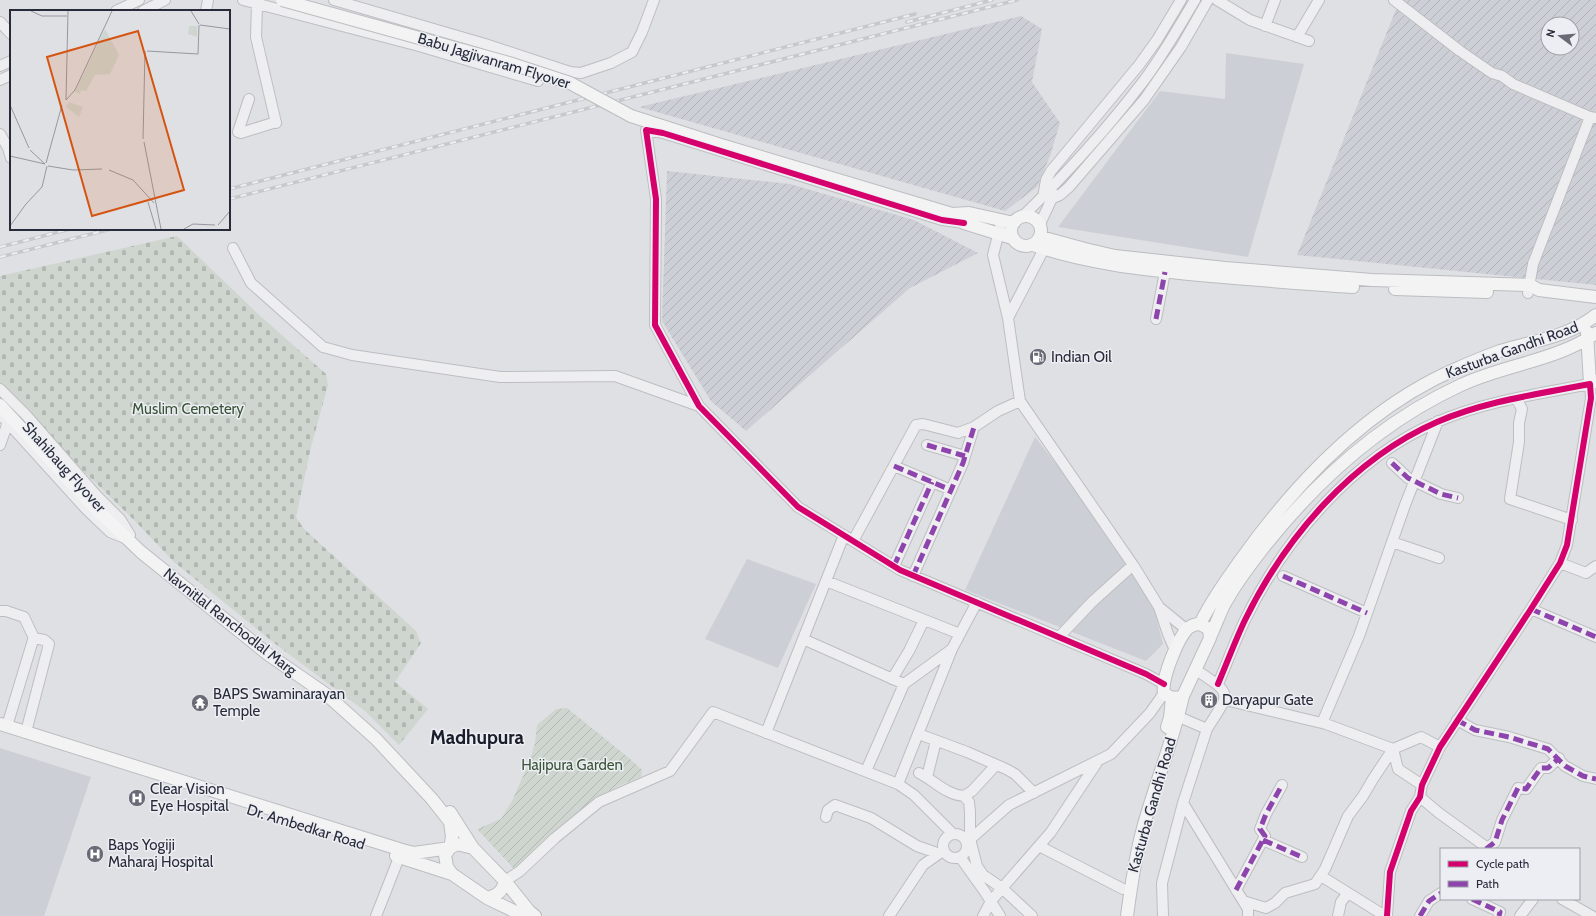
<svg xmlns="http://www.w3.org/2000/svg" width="1596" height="916" font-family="Cabin,sans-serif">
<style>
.built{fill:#cdcfd6}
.industrial{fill:url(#industrial-furrows);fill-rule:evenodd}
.cemetery{fill:url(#cemetery-stones)}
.garden{fill:url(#garden-furrows)}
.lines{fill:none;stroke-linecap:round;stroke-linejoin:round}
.minor-casing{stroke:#bdbec1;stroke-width:12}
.major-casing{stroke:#bcbdc1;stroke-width:14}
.minor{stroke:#eeeef0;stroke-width:10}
.major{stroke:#f3f3f4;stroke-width:12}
.rail-casing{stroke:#c7c8cb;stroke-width:3.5}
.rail{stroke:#eceef3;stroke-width:2;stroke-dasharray:6;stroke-linecap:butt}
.major-bridge-casing{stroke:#bcbdc1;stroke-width:14;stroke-linecap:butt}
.major-bridge{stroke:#f3f3f4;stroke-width:12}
.quiet{stroke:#8e44ad;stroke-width:5;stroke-dasharray:10 5;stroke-linecap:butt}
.cycleway-casing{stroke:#eceef3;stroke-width:8}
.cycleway{stroke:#d6006c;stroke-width:6}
.labels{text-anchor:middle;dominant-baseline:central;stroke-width:3;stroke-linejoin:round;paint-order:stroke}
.street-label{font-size:15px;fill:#282c3a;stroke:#eceef3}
.poi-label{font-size:15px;fill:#282c3a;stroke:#eceef3;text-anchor:start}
.park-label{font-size:15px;fill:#395437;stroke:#eceef3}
.district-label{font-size:19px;font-weight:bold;fill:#1a1e2b;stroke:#eceef3}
.inset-road{fill:none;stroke:#96989f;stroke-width:1}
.view{fill:#d55411;fill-opacity:0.15;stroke:#d55411;stroke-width:2}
.inset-edge{fill:none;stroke:#282c3a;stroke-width:2}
</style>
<defs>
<pattern id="industrial-furrows" width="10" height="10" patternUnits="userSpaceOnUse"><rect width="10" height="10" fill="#cdcfd6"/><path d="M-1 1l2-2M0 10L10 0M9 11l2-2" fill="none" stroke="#b0b2b8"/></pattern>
<pattern id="cemetery-stones" width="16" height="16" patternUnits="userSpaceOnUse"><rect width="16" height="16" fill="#ced6cf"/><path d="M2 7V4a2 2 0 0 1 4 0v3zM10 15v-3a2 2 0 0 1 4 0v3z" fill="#b1b8b2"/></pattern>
<pattern id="garden-furrows" width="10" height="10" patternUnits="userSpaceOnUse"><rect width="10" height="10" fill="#ced6cf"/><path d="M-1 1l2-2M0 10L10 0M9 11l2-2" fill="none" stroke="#b1b8b2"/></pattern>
</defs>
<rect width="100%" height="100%" fill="#dfe0e3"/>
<path class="built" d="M1226,53L1304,64L1248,257L1058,227L1160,91L1225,99Z
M1035,437L1072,484L1107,538L1152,601L1163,644L1146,661L965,590Z
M747,559L816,584L778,668L705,639Z
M0,748L91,777L44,916H0Z"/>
<path class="industrial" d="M1387,0H1596V285L1297,255L1397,7ZM1548,24H1572V48H1548Z
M1021,16L1042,29L1032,82L1060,123L1050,156L1037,187L1005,211L639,107Z
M667,171L790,184L914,220L978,253L910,288L746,431L711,401L662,321Z"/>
<path class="cemetery" d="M177,236L258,314L326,374L328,385L311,447L296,517L304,529L416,631L421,643L395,682L428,709L399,745L365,711L278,646L174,562L136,522L0,390V276Z"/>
<path class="garden" d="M567,708L629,758L642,770L641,777L618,786L597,798L515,870L477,829L501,819L512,801L529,763L535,743L537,725L556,709Z"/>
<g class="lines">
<defs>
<path id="minor" d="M243,0L419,46L538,81
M334,0L485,44L570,72L581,73L611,63L632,52L642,32L654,0
M1217,0L1250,20L1309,41
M1394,0L1460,51L1492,73L1502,76L1513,84L1590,117L1596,118
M257,4L256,37L276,123
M116,11L139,0
M143,11L165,0
M206,11L208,0
M0,22L11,34
M1265,26L1275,0
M1297,37L1319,0
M0,66L11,61
M0,80L11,75
M249,99L238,132L241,133L276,122
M0,134L8,148L11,158
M1043,197L1046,180L1051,171L1139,65L1157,40L1181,0
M1051,199L1060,195L1069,187L1144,100L1181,47L1208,0
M1022,217C1065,175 1106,130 1142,83C1162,57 1178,28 1195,0
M1002,220L993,255L1008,318L1020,401L1133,565L1159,607L1168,634L1175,650
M964,223L942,220L663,133L646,130L656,199L655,325L699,406L798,507L900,570L1146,674L1164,684
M1040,224L1054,194
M233,248L251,283L323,347L352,355L500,377L615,376L699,406
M1528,293L1533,264L1590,117
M1008,318L1047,243
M1156,319L1165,272
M0,389L26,415L97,496L120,519L130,535
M1516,398L1522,409L1519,423V442L1510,499L1572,520
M0,414L87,510L110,532L125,538
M0,445L8,422
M927,445L965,456
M1392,463L1408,478L1441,494L1458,498
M894,466L951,490
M853,541L916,425L923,424L958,433L974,427L998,411L1020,401
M1392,542L1439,558
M1560,563L1586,573L1596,566
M894,566L932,482
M913,576L963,463L974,427
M1283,576L1367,613
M826,581L960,634
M1159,607L1187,630
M1531,609L1596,637
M0,611H6L24,617L34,638
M1059,637L1092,602L1133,565
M803,639L904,684
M892,679L909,651L924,620
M1218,684C1227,663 1235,641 1245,620C1285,538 1352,459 1437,422C1485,401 1539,394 1590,384L1591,398L1567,545L1560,563L1529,612L1440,747L1422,785L1420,797L1411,811L1390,872L1387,916
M1225,700L1326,724L1393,749
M1172,714L1207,729C1230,692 1234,695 1196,670
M1457,720L1475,730L1509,737L1548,749L1565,766L1583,776L1596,779
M1322,723L1359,636L1405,505L1438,421
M7,726L33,640L34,638L44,640L49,644L26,732
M766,733L844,535
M924,736L967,752L1006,769L1015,774L1034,793
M1393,749L1398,769L1422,785
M866,771L904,684L952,649
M919,773C934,780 946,795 964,796L972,791L996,765
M927,777L936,741
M898,784L952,649L977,602
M964,796L969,802L970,812V839L977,866L983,875L1002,888L1032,916
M1420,797L1439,813L1489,849
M1183,803L1248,909V916
M826,817L828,810L835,805L871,818L917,846L937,853
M943 846a12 12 0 1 1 24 0a12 12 0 1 1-24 0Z
M1263,840L1302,857
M967,842L1009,805L1111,754L1150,713L1164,693
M1039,846L1123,889
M1486,849L1495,842L1502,820L1518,788L1526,789L1541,768H1548L1559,758
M960,857L985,892L1000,916
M1321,876L1385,916
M505,881L520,871L555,838L599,802L670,771L713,712L898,784L914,795L953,834
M1236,890L1265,836L1260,829L1266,814L1282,785
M1472,899L1500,912L1499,916
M1562,899L1592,916
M1243,901L1266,908L1275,903L1285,893L1315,884L1325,869L1348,816L1363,796L1373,779L1393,749L1421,737L1440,747
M376,916L402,850
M889,916L923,865L944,850
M983,916L991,901L1051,832L1098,761
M1163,916L1162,883L1183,803L1207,729
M1338,916L1341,902L1348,893
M1420,916L1429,901L1441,893
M1520,916L1533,899"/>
<path id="major" d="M932,208L952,214L964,223L1012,238
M952,214L969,213L1014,223
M1011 231a15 15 0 1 1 30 0a15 15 0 1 1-30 0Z
M1041,237L1085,249L1115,256L1225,268L1372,280L1530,285L1539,290L1596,297
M1033,245C1091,265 1150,270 1210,276C1258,280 1305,284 1353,287
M1395,289L1487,292
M1587,332L1590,384L1596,381
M0,405L92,505L141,552L269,655L327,695L376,739L432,799L450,822L452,837L450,848L414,853L402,850L0,724
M1200,624C1212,600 1227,579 1242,558C1298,480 1369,406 1458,368C1472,362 1486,356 1500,351C1532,341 1569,337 1596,315
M1200,624L1209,629L1210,638L1183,696C1176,699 1169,698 1164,693C1161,679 1178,638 1188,628C1192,625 1195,624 1200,624Z
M1211,635C1215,626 1219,616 1223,607C1234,586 1249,566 1264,547C1317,480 1383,421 1461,385C1503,365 1559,360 1596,333
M1167,727L1170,718L1172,698
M450,812L473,848
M457,844L473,848L505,881C502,892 498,895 487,898L452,874L447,867L445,855L450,848Z
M396,856L452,874
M505,881L529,911L535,916
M487,898L524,916
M1127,916C1131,886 1135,857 1143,828C1155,784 1173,741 1183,696"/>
</defs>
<use href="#minor" class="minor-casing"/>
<use href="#major" class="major-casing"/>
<use href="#minor" class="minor"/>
<use href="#major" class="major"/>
<defs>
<path id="rail" d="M907,22L992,0
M229,189L915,14
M229,199L1017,0
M0,247L70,229
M0,257L111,229"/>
</defs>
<use href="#rail" class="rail-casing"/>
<use href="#rail" class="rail"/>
<defs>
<path id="major-bridge" d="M282,0L509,63L570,83L631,116L721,145L932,208"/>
</defs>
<use href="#major-bridge" class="major-bridge-casing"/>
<use href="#major-bridge" class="major-bridge"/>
<path class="quiet" d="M1156,319L1165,272
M927,445L965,456
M1392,463L1408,478L1441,494L1458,498
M894,466L951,490
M894,566L932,482
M913,576L963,463L974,427
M1283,576L1367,613
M1531,609L1596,637
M1457,720L1475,730L1509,737L1548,749L1565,766L1583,776L1596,779
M1263,840L1302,857
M1486,849L1495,842L1502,820L1518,788L1526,789L1541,768H1548L1559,758
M1236,890L1265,836L1260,829L1266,814L1282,785
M1472,899L1500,912L1499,916
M1420,916L1429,901L1441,893"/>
<defs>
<path id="cycleway" d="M964,223L942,220L663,133L646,130L656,199L655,325L699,406L798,507L900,570L1146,674L1164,684
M1218,684C1227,663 1235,641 1245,620C1285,538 1352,459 1437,422C1485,401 1539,394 1590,384L1591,398L1567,545L1560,563L1529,612L1440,747L1422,785L1420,797L1411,811L1390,872L1387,916"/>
</defs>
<use href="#cycleway" class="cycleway-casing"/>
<use href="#cycleway" class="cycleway"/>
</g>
<defs>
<symbol id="fuel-disc" viewBox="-11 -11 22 22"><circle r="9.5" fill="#686b75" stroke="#eceef3"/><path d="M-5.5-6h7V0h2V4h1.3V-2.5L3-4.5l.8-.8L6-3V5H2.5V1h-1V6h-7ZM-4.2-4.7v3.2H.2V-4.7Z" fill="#fff"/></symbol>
<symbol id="building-disc" viewBox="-11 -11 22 22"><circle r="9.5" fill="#686b75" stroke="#eceef3"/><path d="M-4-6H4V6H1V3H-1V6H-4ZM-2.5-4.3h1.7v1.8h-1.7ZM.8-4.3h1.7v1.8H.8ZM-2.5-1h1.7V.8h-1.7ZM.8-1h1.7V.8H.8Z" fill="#fff"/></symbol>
<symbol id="temple-disc" viewBox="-11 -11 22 22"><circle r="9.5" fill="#686b75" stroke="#eceef3"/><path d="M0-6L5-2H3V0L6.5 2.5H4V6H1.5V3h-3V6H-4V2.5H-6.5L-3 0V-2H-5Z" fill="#fff"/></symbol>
<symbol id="hospital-disc" viewBox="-11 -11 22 22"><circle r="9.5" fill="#686b75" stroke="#eceef3"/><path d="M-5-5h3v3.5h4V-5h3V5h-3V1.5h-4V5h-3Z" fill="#fff"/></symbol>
</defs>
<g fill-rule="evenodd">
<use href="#fuel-disc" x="1028" y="347" width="20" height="20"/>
<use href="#building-disc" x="1199" y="690" width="20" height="20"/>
<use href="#temple-disc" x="190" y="693" width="20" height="20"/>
<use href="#hospital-disc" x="127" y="788" width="20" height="20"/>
<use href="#hospital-disc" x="85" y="844" width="20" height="20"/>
</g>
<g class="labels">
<g class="street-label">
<text transform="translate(494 61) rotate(17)">Babu Jagjivanram Flyover</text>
<text transform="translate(1512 350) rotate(-20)">Kasturba Gandhi Road</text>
<text transform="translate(64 467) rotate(48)">Shahibaug Flyover</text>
<text transform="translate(230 622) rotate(38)">Navnitlal Ranchodlal Marg</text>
<text transform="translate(1152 805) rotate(-74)">Kasturba Gandhi Road</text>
<text transform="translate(306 827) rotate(17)">Dr. Ambedkar Road</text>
</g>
<g class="poi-label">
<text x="1051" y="357">Indian Oil</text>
<text x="213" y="694">BAPS Swaminarayan<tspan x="213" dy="17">Temple</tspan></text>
<text x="1222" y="700">Daryapur Gate</text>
<text x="150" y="789">Clear Vision<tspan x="150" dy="17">Eye Hospital</tspan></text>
<text x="108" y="845">Baps Yogiji<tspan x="108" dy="17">Maharaj Hospital</tspan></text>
</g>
<g class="park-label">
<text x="188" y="409">Muslim Cemetery</text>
<text x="572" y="765">Hajipura Garden</text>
</g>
<g class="district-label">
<text x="477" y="737">Madhupura</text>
</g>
</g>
<g transform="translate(10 10)">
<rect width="220" height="220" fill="#dfe0e3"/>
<path d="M179,16H187V27L178,24Z" fill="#ced6cf"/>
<path d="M95,19L109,45L100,64L85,65L76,81L71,80L70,84L65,82Z" fill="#ced6cf"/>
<path d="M59,92L73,97L69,107L56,97Z" fill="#ced6cf"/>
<path class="inset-road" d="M21,1L32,6H57M58,1L56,90L65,80L102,1M181,1L189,14M190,15L220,19M137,41L188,44L189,15M0,95L19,138M133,129L135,41M134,132L151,219M20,140L35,154M0,146L35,154M36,153L52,95M38,156L63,160L92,159M99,160L123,170L144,193M138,192L146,219M208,215L220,201M0,216L16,194L32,177L37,156M174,219L183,214L205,215"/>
<path class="view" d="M128,21L174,180L82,206L37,47Z"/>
<rect width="220" height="220" class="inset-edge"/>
</g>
<rect x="1440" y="848" width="140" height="52" fill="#eceef3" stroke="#9ea0a9"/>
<rect x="1448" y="861" width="20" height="6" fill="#d6006c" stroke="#9ea0a9"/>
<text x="1476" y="868" font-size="12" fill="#282c3a">Cycle path</text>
<rect x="1448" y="881" width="20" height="6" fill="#8e44ad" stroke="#9ea0a9"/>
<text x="1476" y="888" font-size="12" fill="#282c3a">Path</text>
<g transform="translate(1560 36) rotate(286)"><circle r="19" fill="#eceef3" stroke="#9ea0a9"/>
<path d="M0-3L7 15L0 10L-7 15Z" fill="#686b75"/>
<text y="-6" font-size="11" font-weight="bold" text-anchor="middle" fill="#282c3a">N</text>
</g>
</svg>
